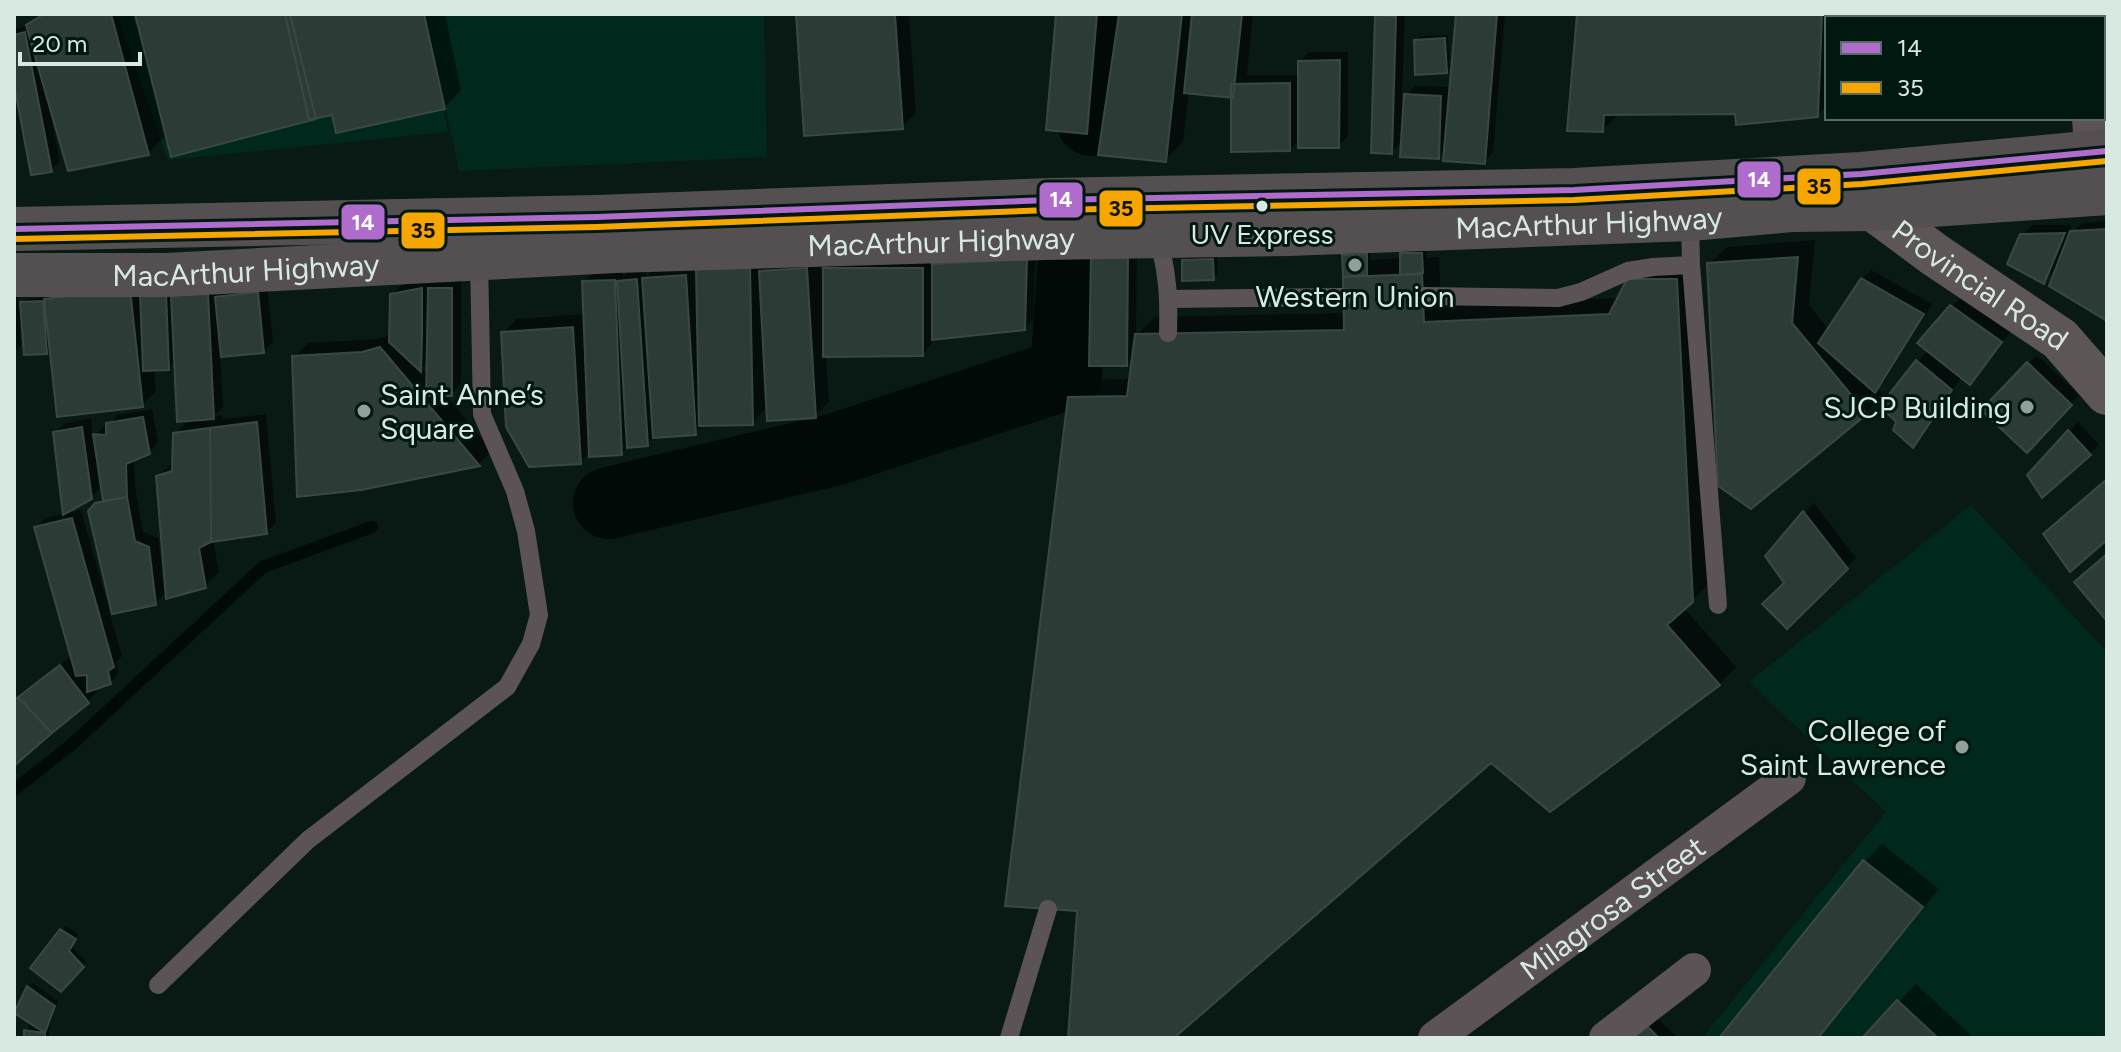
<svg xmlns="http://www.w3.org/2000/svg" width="2121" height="1052" font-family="Figtree,sans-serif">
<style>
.built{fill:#01281c}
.shadow{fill:#0007;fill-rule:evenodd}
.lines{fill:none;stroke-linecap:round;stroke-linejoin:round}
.stream{stroke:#010a06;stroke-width:12}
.river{stroke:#010a06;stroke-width:72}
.building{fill:#2d3b36;stroke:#394843;stroke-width:2}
.lane{stroke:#5c5356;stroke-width:18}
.street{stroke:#5c5356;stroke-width:34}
.secondary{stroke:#5d5657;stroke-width:44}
.highway{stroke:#545051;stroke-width:44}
.bus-1-casing{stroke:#011810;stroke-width:12}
.bus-2-casing{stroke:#011810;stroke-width:12}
.bus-1{stroke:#b06ccc;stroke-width:6}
.bus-2{stroke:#f7a600;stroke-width:6}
.bus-dot{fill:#d7e9e1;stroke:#011810;stroke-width:3}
.poi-dot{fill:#8fa19a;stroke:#011810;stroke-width:3}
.labels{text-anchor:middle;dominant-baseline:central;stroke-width:6;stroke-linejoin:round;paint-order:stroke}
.bus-label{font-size:28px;fill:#d7e9e1;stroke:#011810}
.street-label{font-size:30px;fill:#d7e9e1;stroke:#011810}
.poi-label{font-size:30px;fill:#d7e9e1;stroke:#011810;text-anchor:end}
.line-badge{stroke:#011810;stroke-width:3}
.badge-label{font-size:22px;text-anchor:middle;font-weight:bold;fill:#fff}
.pale-badge-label{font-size:22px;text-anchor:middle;font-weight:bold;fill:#111}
</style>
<rect width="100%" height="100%" fill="#091a15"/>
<path class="built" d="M117,14H424L448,132L168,160Z
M426,14H764L767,157L459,171Z
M1971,505L2107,652V1038H1702L1886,812L1749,682Z"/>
<path class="shadow" d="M40,14H133L136,25L139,24L137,14H445L461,90L444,108L334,113L167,134L148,153L55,121H52L60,161L51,170L14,74V30L28,25Z
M798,14H909L916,113L902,127Z
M1058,14H1105L1095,122L1086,132Z
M1121,14H1253L1247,75H1300V61L1309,52H1348V136L1338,146L1300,139L1290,149L1233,96L1189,91L1183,142L1165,160Z
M1379,14H1405L1402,99L1415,86L1452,87L1458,14H1505L1493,152L1484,162L1446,148L1438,157L1403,140L1391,152L1377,16Z
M1579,14H1947V18H1827V105L1817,115L1737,112L1620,113L1602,130Z
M1448,35L1450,67L1446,71L1416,41L1420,36Z
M2107,221V319L2058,267L2044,281L2022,235L2032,225H2072L2067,237L2082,223Z
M1815,240L1809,305L1829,330L1862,279L1871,270L1932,304L1884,382L1877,388L1883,395L1866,413L1709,264L1727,247Z
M1137,248L1136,336L1155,317L1346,313L1344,256L1348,252L1370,251V260L1402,258L1406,250H1426V258L1439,257L1441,305L1619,298L1628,281L1694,262L1710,583L1684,608L1736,667L1719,684L1491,761L1171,1038H1070L1080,909L1070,398L1087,380L1131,379L1135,356L1126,364L1093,256Z
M1036,251L1033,319L1024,329L936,338L923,354L826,355L829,402L815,416L768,406L752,423L705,424L695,433L655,436L647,444L629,446L622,453L591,451L580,462L503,333L517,319L585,314L584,282L593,273L623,271V277L628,272L646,271V277L654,269L694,267L695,281H699L763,254V270L775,258L820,255L822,284H825V269L839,256Z
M1217,255L1218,274L1213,278L1184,261L1188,257Z
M410,277L461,279V384L451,394H445L492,451L479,464L361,488L294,357L308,343L377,339L391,335L392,294ZM429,361V375L422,368Z
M267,284L273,342L264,351L220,355L223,408L214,416L222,415L223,419L266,414L276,523L266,532L213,540L219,572L205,586L167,591L155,603L90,511L105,496L103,485L91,497L55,433L64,424L91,418L93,437L104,426H108L118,415L152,409L158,442L149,452L134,458L135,486L143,532L158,538L163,576H166L158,476L174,462L175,434L189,419L176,360L169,368H154L156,391L142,405L52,346L46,352L23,321H20L21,345L14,352V293H18L19,306L26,299L49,297L60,286L217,285V297L226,288Z
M1961,297L2010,332L1979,373L1962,376L1922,436L1913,445L1917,361L1929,350L1920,343Z
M2037,355L2079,395L2027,450L1984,410Z
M2078,422L2099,445L2042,495L2029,475Z
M1814,503L1856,558L1787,626L1786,583L1768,556Z
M81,510L122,656L116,662L119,673L110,683L94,688L97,692L88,701L14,764V698L72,656L36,527L46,518Z
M1882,844L1939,889L1819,1038H1721L1865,861Z
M66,926L78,934L71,946L86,961L61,989L62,930Z
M32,983L58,1001L49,1028V1038H26V1030L30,1026L41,1028L28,987Z
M1916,984L1974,1038H1865Z
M1655,1015L1677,1038H1632Z"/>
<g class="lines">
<path class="stream" d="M14,790L71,745L263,567L372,527"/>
<path class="river" d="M1092,120L1106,14
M609,503L833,450L1066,374L1073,268"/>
</g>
<path class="building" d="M44,14H111L149,155L68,171L26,25Z
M135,14H290L316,119L171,157Z
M285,14H424L445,109L336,133L332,115L309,120Z
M796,14H895L903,129L804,136Z
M1056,14H1097L1087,134L1046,130Z
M1119,14H1182L1166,162L1098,155Z
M1192,14H1242L1233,98L1184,93Z
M1456,14H1497L1485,164L1443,161Z
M1577,14H1822L1818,117L1736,125L1735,114L1604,115L1603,132L1567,131Z
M1830,14H1861V18H1830Z
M1868,14H1898L1899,18H1869Z
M1903,14H1938V18H1904Z
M1978,14H2054L2057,18H1978Z
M2085,14H2107V38L2103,40V18H2086Z
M1375,15L1396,16L1392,154L1371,153Z
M25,32L52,172L31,175L14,84V35Z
M1445,38L1447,73L1415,75L1414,40Z
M1340,60L1339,148H1298V61Z
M1290,83V151L1231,152V84Z
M1404,94L1441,96L1439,159L1400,157Z
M2107,229V321L2049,286L2070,231Z
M2065,233L2044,284L2007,264L2020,234Z
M1400,253H1422L1423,273L1400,275Z
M1367,254V275L1343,277L1342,255Z
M1091,255L1128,256L1127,366H1089Z
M1798,257L1792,323L1867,414L1751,509L1718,486L1707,263Z
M1027,259L1025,330L932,340V264Z
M1213,259L1214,280L1182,281V260Z
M750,267L753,425L699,426L696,268Z
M807,268L816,418L767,421L759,271Z
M823,268H923V356L823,357Z
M1422,274L1424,322L1609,314L1627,279H1677L1693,602L1667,625L1720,685L1550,812L1491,763L1174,1038H1068L1077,911L1005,906L1068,397L1127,396L1135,334L1344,330L1343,277Z
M686,275L696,435L653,438L642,278Z
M1861,278L1924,314L1875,393L1818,343Z
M637,279L648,446L627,448L617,281Z
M615,280L622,455L589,457L582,281Z
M422,288V335L421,372L389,342L390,294Z
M428,288H452V396H426Z
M130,289L143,407L57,417L44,299Z
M166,292L169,370L143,371L140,293Z
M258,292L264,353L221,357L215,297Z
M208,293L214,419L177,422L171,296Z
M43,301L47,354L24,355L20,302Z
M1950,305L2002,342L1970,385L1917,343Z
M573,327L581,464L529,467L506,427L501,332Z
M380,347L480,466L361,490L297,497L292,356L362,352Z
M1916,360L1952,390L1913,448L1893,430L1896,422L1880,406Z
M2027,362L2072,405L2027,453L1981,410Z
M143,417L150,454L126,464L127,497L103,501L93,434L106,435V423Z
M257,422L267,534L211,542L210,428Z
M82,427L92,499L63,515L53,432Z
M210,428L211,542L199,548L206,588L166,599L156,476L172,471L173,433Z
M2068,430L2091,455L2042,498L2027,475Z
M2107,479V540L2070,572L2043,534Z
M127,497L135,541L149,547L156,605L112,614L88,511L95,503Z
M1803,511L1848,569L1787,629L1762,604L1784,583L1765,556Z
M72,518L114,667L108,671L111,684L87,692V675L76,676L34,527Z
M2107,554V621L2074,582Z
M60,665L89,703L52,733L18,697Z
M18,697L52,733L14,766V700Z
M1863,860L1923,907L1818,1038H1719Z
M60,929L76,939L69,951L84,967L61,992L30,968Z
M27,986L55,1006L45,1033L14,1013Z
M1897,1000L1938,1038H1862Z
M1644,1023L1659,1038H1629Z
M24,1030L45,1033V1038H24Z"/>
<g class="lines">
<path class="lane" d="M1157,237C1168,269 1169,300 1168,333
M1691,265L1718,605
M1424,296L1558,298L1581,292L1628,271L1653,267L1691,265L1690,217
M1169,299L1343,297
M158,985L308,840L507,687L531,644L539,615L526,531L515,491L482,414L479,258
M1009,1038L1048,909"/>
<g class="street">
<path d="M2067,14L2070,18"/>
<path d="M2089,118L2093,177"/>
<path id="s1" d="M1435,1038L1789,778"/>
<path d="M1606,1038L1694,970"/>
</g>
<path class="secondary" id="s2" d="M1864,184L1873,209L1935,255L2060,339L2107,393"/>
<g class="highway">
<path d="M14,229L597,217L1050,200L1574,190L1861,174L2107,151"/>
<path id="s3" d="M14,275H166L615,251L1045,238L1289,234L1690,219L1792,210L1873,209L2107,193"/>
</g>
<defs>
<path id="bus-1" d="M14,229L597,217L1050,200L1574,190L1861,174L2107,151"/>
<path id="bus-2" d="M14,239L597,227L1050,210L1574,200L1862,184L2107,161"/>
</defs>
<use href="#bus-1" class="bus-1-casing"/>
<use href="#bus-2" class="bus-2-casing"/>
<use href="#bus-1" class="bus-1"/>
<use href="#bus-2" class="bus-2"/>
</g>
<circle class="bus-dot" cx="1262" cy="206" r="7"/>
<g class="poi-dot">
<circle cx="1355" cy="265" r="8"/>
<circle cx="2027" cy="407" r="8"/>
<circle cx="364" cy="411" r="8"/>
<circle cx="1962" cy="747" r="8"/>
</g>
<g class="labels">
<g class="bus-label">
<text x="1262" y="234">UV Express</text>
</g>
<g class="street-label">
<text stroke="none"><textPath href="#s3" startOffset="1576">MacArthur Highway</textPath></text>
<text stroke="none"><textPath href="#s3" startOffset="928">MacArthur Highway</textPath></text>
<text stroke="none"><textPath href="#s3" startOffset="232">MacArthur Highway</textPath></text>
<text stroke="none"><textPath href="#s2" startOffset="158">Provincial Road</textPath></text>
<text stroke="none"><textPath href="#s1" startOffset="220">Milagrosa Street</textPath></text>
</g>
<g class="poi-label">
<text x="1355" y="296" text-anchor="middle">Western Union</text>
<text x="380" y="394" text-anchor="start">Saint Anne’s<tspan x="380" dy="34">Square</tspan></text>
<text x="2011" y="407">SJCP Building</text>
<text x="1946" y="730">College of<tspan x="1946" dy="34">Saint Lawrence</tspan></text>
</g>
</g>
<g class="line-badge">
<rect x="1736" y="160" width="46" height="39" rx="8" fill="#b06ccc"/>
<rect x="1796" y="167" width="46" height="39" rx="8" fill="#f7a600"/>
<rect x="1038" y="181" width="46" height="38" rx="8" fill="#b06ccc"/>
<rect x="1098" y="189" width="46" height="39" rx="8" fill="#f7a600"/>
<rect x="340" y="203" width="46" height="38" rx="8" fill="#b06ccc"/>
<rect x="400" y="211" width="46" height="39" rx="8" fill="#f7a600"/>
</g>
<g class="badge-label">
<text x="1759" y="187">14</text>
<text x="1061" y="207">14</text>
<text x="363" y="230">14</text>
</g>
<g class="pale-badge-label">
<text x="1819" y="194">35</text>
<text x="1121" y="216">35</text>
<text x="423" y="238">35</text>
</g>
<rect width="2121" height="1052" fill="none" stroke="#d7e9e1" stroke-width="32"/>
<rect x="1825" y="16" width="280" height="104" fill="#011810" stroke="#576c64" stroke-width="2"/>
<rect x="1841" y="42" width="40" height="12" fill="#b06ccc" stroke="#576c64" stroke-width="2"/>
<text x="1897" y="56" font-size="24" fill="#d7e9e1">14</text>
<rect x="1841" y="82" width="40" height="12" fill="#f7a600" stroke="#576c64" stroke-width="2"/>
<text x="1897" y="96" font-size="24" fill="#d7e9e1">35</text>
<path d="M20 52v12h120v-12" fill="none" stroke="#d7e9e1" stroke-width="4"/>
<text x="32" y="52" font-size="24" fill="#d7e9e1" stroke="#011810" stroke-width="6" paint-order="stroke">20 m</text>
</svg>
